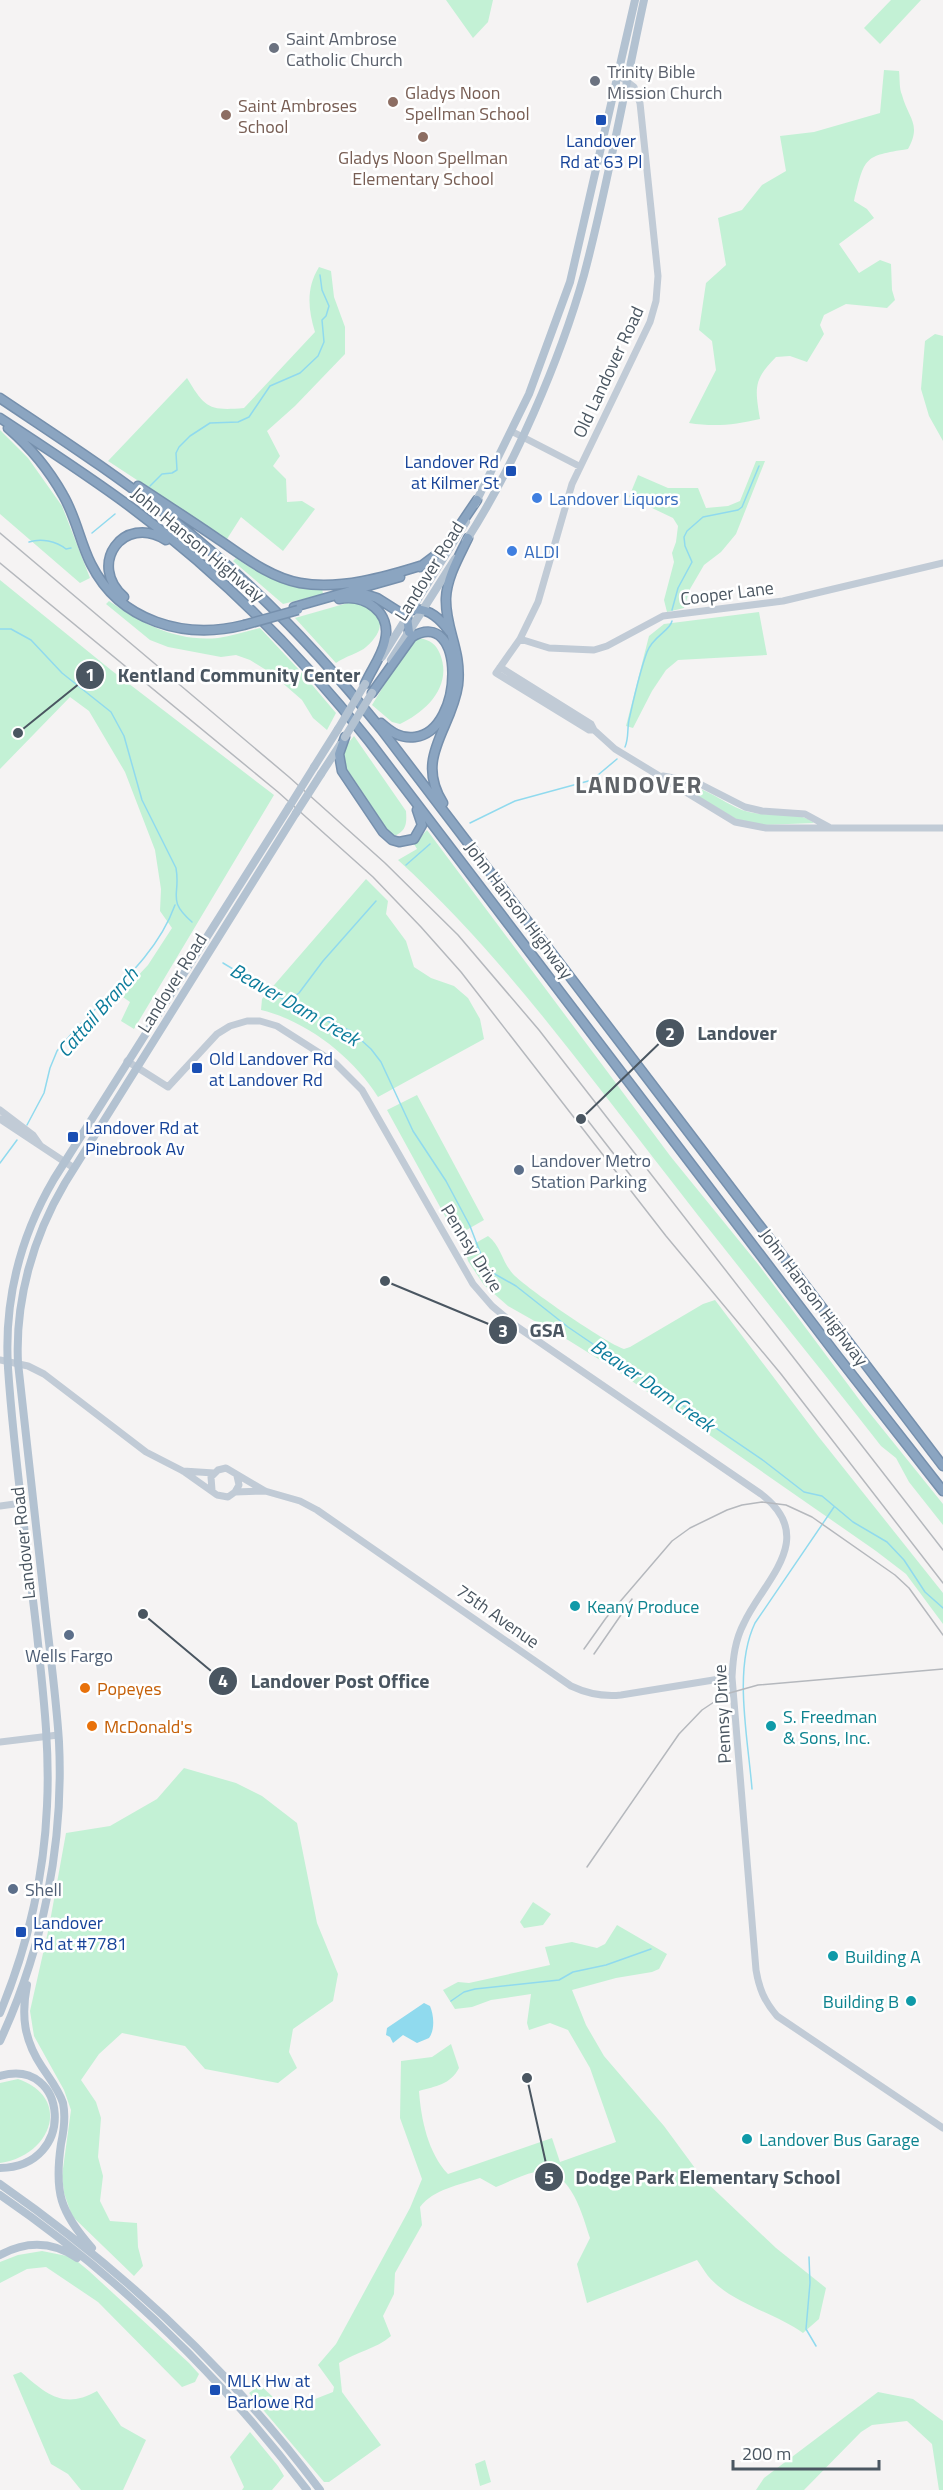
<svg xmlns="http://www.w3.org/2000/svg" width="943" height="2490" font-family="'Titillium Web',sans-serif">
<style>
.green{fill:#c3f1d5}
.water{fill:#90daee}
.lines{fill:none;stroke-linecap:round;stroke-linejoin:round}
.stream{stroke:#90daee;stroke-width:1.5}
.highway-casing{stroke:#7690ad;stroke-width:11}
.secondary{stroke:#c1cbd6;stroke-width:7}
.primary{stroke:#b3c2d1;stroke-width:8}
.highway{stroke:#8ba5c1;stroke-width:8}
.rail{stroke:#b5b8bd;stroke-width:1.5}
.highway-bridge-casing{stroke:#7690ad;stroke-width:11;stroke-linecap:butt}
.primary-bridge{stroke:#b3c2d1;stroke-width:8}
.highway-bridge{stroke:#8ba5c1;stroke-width:8}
.worship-dot{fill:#6b7280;stroke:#fff;stroke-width:2}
.education-dot{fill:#8d6e63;stroke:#fff;stroke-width:2}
.transit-dot{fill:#1a4fb4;stroke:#fff;stroke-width:2}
.shop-dot{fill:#3f7fe0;stroke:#fff;stroke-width:2}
.service-dot{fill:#5c6f8a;stroke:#fff;stroke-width:2}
.culture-dot{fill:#0f9aa8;stroke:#fff;stroke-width:2}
.food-dot{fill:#e8710a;stroke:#fff;stroke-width:2}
.labels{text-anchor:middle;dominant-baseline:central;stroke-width:5;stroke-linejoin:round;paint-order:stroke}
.worship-label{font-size:18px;fill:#5b616d;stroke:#fff;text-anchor:start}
.education-label{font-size:18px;fill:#785e54;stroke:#fff;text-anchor:start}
.transit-label{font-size:18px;fill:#164399;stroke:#fff;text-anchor:start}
.street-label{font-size:18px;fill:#4a5661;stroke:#fff}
.shop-label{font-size:18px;fill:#366cbe;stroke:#fff;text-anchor:start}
.service-label{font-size:18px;fill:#4e5e75;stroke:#fff;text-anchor:start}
.culture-label{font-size:18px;fill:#0d838f;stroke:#fff;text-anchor:start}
.food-label{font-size:18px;fill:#c56008;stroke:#fff;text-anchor:start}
.water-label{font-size:20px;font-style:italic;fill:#0c7c9b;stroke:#fff}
.district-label{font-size:24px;font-weight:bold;letter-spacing:1.5px;fill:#5f6368;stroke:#fff}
.leader{fill:none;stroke:#4a5661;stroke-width:2}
.callout-dot{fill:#4a5661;stroke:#fff;stroke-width:2}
.mark-label{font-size:18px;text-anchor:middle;font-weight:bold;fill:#fff}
.callout-label{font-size:20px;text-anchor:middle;font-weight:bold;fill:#4a5661;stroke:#fff;stroke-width:5;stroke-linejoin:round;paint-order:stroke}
</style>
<rect width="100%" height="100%" fill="#f5f3f3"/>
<path class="green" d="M446,0H493L488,22L473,38Z
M891,0H921L880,44L864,28Z
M884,70L899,71C900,79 899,88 902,95C908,118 922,124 908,149C863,156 865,157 854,201L867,209L874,218L839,244L859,273L880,260L891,264L892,290L895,300L887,308L846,304L824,315L820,325L824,334L807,362L790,356L776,357C753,380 755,388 760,419C735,425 714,427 689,423L716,370L712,341L699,330L706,283L726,265L718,218L742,210L762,185L786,171L780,136L814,132L880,113Z
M319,267L331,271L334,297L345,327V354L295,406L267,431L280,456L273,466L286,479L287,502L302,501L315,509L283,551L241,517L227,539L108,461L187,378C205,408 209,411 244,408L315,332C308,309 306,288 319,267Z
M935,334L943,336V441L929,416L921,389L925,341Z
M0,430L28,458L62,506L90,578L80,583L0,514Z
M756,461H765L736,534L721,552L704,565L690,589L684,608L667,612L664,600L674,562L672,553L676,542L678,526L673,518L629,497L638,475L668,488H698L706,508L728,506L740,501Z
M236,558C263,577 289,587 322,588L323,594L283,604L233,561Z
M0,580L111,670L274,795L134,1029L121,1021L130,1002L120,995L148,965L172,928L160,911L161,889L155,850L125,772L89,711L70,697L0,769Z
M109,601C142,624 177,642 218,638C232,636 246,631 260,628L302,673L336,713L327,730L313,718L302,700L271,673L250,660L236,655L221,657L168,647L150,640L106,604Z
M351,602C382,607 390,626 366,647C361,652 344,657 336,663L295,618Z
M759,612L767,655L678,660L666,670L652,691L633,728L626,726L649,636L664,624Z
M419,638C430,640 436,644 440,654C453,686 426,712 400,724L392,722L372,705L408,646L414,640Z
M354,736L406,811C407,824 406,831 394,836L389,832L341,760L345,747Z
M698,788C718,795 733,810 754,813C774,817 797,810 814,823L763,825L736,819L694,794Z
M427,830L671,1157L758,1264L864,1406L943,1504V1525L909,1482L896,1458L881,1446C806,1350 729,1256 655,1160C574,1056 496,949 398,860L417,849L414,844Z
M366,879L388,901L386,914L406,941L414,967L431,978L454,986L468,998L480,1019L484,1039L378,1097C353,1057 307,1021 261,1010L262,999Z
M417,1095L484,1220L456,1236L387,1110Z
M488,1236C501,1246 502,1262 513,1274C526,1288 606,1343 624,1349L630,1347L703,1304L715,1300L818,1436L943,1593V1624L906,1574L876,1551L616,1370L568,1340L508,1306L484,1285L468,1261L465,1249Z
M184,1768L236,1783L262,1796L297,1823L317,1923L338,1974L333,2001L293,2029L289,2052L297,2068L278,2083L205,2069L185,2046L122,2033L99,2054L81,2080L96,2102L101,2118L98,2157L103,2176L100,2201L110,2221L137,2223L138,2247L143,2266L134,2276L72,2216L64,2193L62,2176L71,2110L64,2090L34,2036L30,2011L49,1927L66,1833L110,1826L157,1799Z
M533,1902L551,1914L543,1925L524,1928L520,1922Z
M617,1925L667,1954L659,1969L652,1972L616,1978L572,1990L586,2025L604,2056L664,2126L703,2179L776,2248L826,2288L819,2319L803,2333C774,2312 732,2304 708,2276C704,2271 701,2265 697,2260L587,2303L577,2264L590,2238C582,2214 570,2165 535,2172C522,2175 508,2182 496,2187L480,2178C459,2185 434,2189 420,2207L422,2225L395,2273L394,2294L383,2316L391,2336C376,2349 356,2352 339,2363L342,2392L381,2445L329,2482H324L249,2393L260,2385L287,2410L333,2392L334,2387L318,2365L336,2344L410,2208L422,2179L400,2118L401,2061L432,2057L451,2044L459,2068C450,2085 436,2086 419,2091C421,2119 428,2153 448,2174L552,2138L560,2162L616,2142L590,2068L568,2030L550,2023L529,2030L527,2023L531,1994L491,2000L472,2007L455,2009L443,1990L458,1982L469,1983L550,1965L545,1947L572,1942L597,1948L605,1944Z
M18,2079C73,2098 51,2156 0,2163V2083Z
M42,2251L72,2257L89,2271L189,2363L199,2374L195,2382L182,2387L98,2302L46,2267L27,2269L0,2283V2262L18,2255Z
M21,2372C46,2394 64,2410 97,2391L121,2426L146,2440L123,2490H81L68,2474L51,2464L13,2375Z
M878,2392L913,2399L943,2421V2490H939L932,2444L907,2421L872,2425L861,2432L804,2490H756L764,2478Z
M250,2432L278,2466L284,2476L272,2490H242L244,2487L230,2457Z
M485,2460L491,2482L480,2486L475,2464Z"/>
<path class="water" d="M424,2003L430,2006C434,2015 435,2030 429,2038L417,2043L403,2035L393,2043L390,2037L386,2035L387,2028Z"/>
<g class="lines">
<path class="stream" d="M150,486L162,474L172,473L177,470L176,453L179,447L190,436L210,423L238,422L249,417L270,386L300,373L318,356L324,342L322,320L326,316L329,306L322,290L320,275
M92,533L115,514
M29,542C41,538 56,541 66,549L71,548
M672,610L678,588L692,562L685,546L684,537L687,531L703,517L738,510L742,507L759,466
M0,629H11L31,640L62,673L111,712L124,736L142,800L176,868C181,896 166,899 192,922
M625,747C629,738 627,729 629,720C634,698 639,674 647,652C653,636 670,631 672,621
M470,823L515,801L592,780L617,759
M406,865L430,844
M223,963L301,1010L351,1031L371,1049L381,1062L413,1131L446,1181L470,1226L485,1265L493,1273L516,1286L568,1327L764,1461L804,1492L822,1496L853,1522L887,1542L904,1560L925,1592L943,1608
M288,1001L299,993L323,961L376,901
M27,1125L44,1093L50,1068L57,1051C95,1002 153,966 175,905
M0,1163L17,1140
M752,1789C748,1738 733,1669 755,1623L834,1507
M451,2001L464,1992L475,1989L559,1980L573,1972L606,1965L651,1949
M809,2257L810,2283L806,2329L816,2346"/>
<defs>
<path id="highway" d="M0,398C58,437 117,475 172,519C250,580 319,652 381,729L943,1466
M0,418C44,447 89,476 132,508C221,574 300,654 369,741L835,1353L943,1491
M8,428C30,447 49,470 63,495C76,517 80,542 91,564C120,622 185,640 244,625
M138,486C164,503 190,520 215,537C242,555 268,577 300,583C340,590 385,577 423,565
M420,567L444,549L477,500
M355,591L377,598L407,617L409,632
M124,597C87,565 123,513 166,540
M339,599C365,594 392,612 385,641C382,656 371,670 365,684
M294,607L400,577
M412,610C429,607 441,620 450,632
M372,693L412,637C466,605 465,731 415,737C401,739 391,732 381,723
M345,737L339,754L342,771L383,832L392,840L399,842L414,839L422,825L417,810
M443,803C414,757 452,729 458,685C462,650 445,629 446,598C447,577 459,557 468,538"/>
</defs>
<use href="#highway" class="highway-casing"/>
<path class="secondary" d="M511,431L579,466
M520,639L549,648L594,650L607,646L663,616L783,601L943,563
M500,667L591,724L594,730L615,749L735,822L766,828H943
M594,730H589L496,673L520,639L538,602L572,484L650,322L656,301L658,276L640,103L634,87L617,74
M663,776L696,782L745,807L762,811L805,814L829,827
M127,1061L168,1087L217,1034L230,1026L247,1021H260L277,1026L335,1063L362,1090L473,1284L492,1306L516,1326L761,1494C819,1538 764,1580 744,1623C735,1640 733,1658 732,1677L756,1970C759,1988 764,2001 777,2016L943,2128
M0,1110L33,1135L40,1145
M0,1119L74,1168
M0,1360L28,1366L44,1374L146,1452L183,1471L217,1495L228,1497L235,1492L239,1485L237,1476
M183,1471L214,1473
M212,1490L211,1477L218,1470L226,1468L265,1491L300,1501L317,1510L571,1686C588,1694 603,1697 621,1695L732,1677
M235,1492L265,1491
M0,1506L22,1503
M0,1742L58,1735"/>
<path class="primary" d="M475,504L529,394L570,282L635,0
M466,541C514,467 560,360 584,275C608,185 624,92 644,0
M382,657L466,522
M391,660L455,559
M314,767L338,729
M321,774L340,745
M27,1985C21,2016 24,2040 42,2067C50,2079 59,2090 63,2103C66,2117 64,2130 61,2144C54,2192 60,2212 92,2248
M0,2013C27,1948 44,1877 47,1806C50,1748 43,1692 37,1634C27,1546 14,1457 8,1368C4,1302 20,1237 54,1179L289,807
M0,2041C43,1948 64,1844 59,1742C56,1694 49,1646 44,1598C35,1520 26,1442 18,1363C15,1300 33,1237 65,1183L296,813
M0,2076C68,2056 78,2167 0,2168
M0,2184C122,2269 231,2371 320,2490
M0,2195C117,2275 221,2377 307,2490
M0,2255C26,2241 52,2241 77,2258"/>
<use href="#highway" class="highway"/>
<path class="rail" d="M0,533L289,777L385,863L458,935L539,1030L943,1550
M0,563L278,792L373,877L421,927L461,972L666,1236L781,1374L943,1583
M582,1113L641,1189
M584,1649L606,1618L672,1541L690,1528L727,1510L742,1505L762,1502L786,1505L812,1517L895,1575L909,1588L943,1635
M594,1654L632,1599
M587,1867L679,1734L702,1710L726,1694L758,1685L943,1669"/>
<defs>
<path id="highway-bridge" d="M244,625L298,610"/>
</defs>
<use href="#highway-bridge" class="highway-bridge-casing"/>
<path class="primary-bridge" d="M338,729L365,684
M345,737L372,693
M289,807L314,767
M296,813L321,774"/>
<use href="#highway-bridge" class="highway-bridge"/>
</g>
<g class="worship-dot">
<circle cx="274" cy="48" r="6"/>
<circle cx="595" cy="81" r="6"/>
</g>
<g class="education-dot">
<circle cx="393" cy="102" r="6"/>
<circle cx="226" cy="115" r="6"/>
<circle cx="423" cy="137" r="6"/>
</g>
<g class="transit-dot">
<rect x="595" y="114" width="12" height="12" rx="3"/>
<rect x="505" y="465" width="12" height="12" rx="3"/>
<rect x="191" y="1062" width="12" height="12" rx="3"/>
<rect x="67" y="1131" width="12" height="12" rx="3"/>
<rect x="15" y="1926" width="12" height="12" rx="3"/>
<rect x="209" y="2384" width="12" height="12" rx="3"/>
</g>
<g class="shop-dot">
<circle cx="537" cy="498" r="6"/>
<circle cx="512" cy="551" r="6"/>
</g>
<g class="service-dot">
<circle cx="519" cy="1170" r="6"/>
<circle cx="69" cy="1635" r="6"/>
<circle cx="13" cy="1889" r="6"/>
</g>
<g class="culture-dot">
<circle cx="575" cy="1606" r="6"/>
<circle cx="771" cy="1726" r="6"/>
<circle cx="833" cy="1956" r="6"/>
<circle cx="911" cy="2001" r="6"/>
<circle cx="747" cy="2139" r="6"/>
</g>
<g class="food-dot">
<circle cx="85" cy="1688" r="6"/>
<circle cx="92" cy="1726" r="6"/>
</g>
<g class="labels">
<g class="worship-label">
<text x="286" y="38">Saint Ambrose<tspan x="286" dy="21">Catholic Church</tspan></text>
<text x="607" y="71">Trinity Bible<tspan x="607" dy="21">Mission Church</tspan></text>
</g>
<g class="education-label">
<text x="405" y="92">Gladys Noon<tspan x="405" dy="21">Spellman School</tspan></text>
<text x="238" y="105">Saint Ambroses<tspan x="238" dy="21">School</tspan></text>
<text x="423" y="157" text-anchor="middle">Gladys Noon Spellman<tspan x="423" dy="21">Elementary School</tspan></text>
</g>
<g class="transit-label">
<text x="601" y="140" text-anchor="middle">Landover<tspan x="601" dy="21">Rd at 63 Pl</tspan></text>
<text x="499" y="461" text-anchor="end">Landover Rd<tspan x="499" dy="21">at Kilmer St</tspan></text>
<text x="209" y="1058">Old Landover Rd<tspan x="209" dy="21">at Landover Rd</tspan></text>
<text x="85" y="1127">Landover Rd at<tspan x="85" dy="21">Pinebrook Av</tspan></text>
<text x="33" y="1922">Landover<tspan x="33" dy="21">Rd at #7781</tspan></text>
<text x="227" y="2380">MLK Hw at<tspan x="227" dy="21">Barlowe Rd</tspan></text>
</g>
<g class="street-label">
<text transform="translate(608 372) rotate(-65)">Old Landover Road</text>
<text transform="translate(198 544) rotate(40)">John Hanson Highway</text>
<text transform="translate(429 571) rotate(-58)">Landover Road</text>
<text transform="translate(727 593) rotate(-7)">Cooper Lane</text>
<text transform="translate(519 910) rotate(53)">John Hanson Highway</text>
<text transform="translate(172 983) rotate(-58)">Landover Road</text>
<text transform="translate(472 1248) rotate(58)">Pennsy Drive</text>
<text transform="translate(814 1297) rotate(53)">John Hanson Highway</text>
<text transform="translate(23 1543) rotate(-96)">Landover Road</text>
<text transform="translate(498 1616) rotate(35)">75th Avenue</text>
<text transform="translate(722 1714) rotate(-93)">Pennsy Drive</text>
</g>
<g class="shop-label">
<text x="549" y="498">Landover Liquors</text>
<text x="524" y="551">ALDI</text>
</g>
<g class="service-label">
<text x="531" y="1160">Landover Metro<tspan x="531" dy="21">Station Parking</tspan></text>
<text x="69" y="1655" text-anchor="middle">Wells Fargo</text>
<text x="25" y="1889">Shell</text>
</g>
<g class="culture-label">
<text x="587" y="1606">Keany Produce</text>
<text x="783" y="1716">S. Freedman<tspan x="783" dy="21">&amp; Sons, Inc.</tspan></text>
<text x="845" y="1956">Building A</text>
<text x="899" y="2001" text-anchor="end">Building B</text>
<text x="759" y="2139">Landover Bus Garage</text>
</g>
<g class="food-label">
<text x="97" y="1688">Popeyes</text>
<text x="104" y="1726">McDonald's</text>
</g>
<g class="water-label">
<text transform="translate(295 1004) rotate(30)">Beaver Dam Creek</text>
<text transform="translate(97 1012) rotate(-49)">Cattail Branch</text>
<text transform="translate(653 1385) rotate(35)">Beaver Dam Creek</text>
</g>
<g class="district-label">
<text x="639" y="784">LANDOVER</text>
</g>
</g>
<path class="leader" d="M18 733L90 675M581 1119L670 1033M385 1281L503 1330M143 1614L223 1681M527 2078L549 2177"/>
<g class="callout-dot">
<circle cx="18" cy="733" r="6"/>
<circle cx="581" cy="1119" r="6"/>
<circle cx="385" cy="1281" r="6"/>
<circle cx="143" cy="1614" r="6"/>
<circle cx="527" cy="2078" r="6"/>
<circle cx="90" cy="675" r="15"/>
<circle cx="670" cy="1033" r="15"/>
<circle cx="503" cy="1330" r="15"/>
<circle cx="223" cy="1681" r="15"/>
<circle cx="549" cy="2177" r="15"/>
</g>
<g class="mark-label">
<text x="90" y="681">1</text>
<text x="670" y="1040">2</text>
<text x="503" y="1337">3</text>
<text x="223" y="1687">4</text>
<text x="549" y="2184">5</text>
</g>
<g class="callout-label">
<text x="239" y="682">Kentland Community Center</text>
<text x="737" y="1040">Landover</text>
<text x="547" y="1337">GSA</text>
<text x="340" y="1688">Landover Post Office</text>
<text x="708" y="2184">Dodge Park Elementary School</text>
</g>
<path d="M733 2460v9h146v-9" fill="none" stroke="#4a5661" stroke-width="3"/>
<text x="742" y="2460" font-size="18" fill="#4a5661" stroke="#ffffff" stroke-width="4.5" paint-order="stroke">200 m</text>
</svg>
